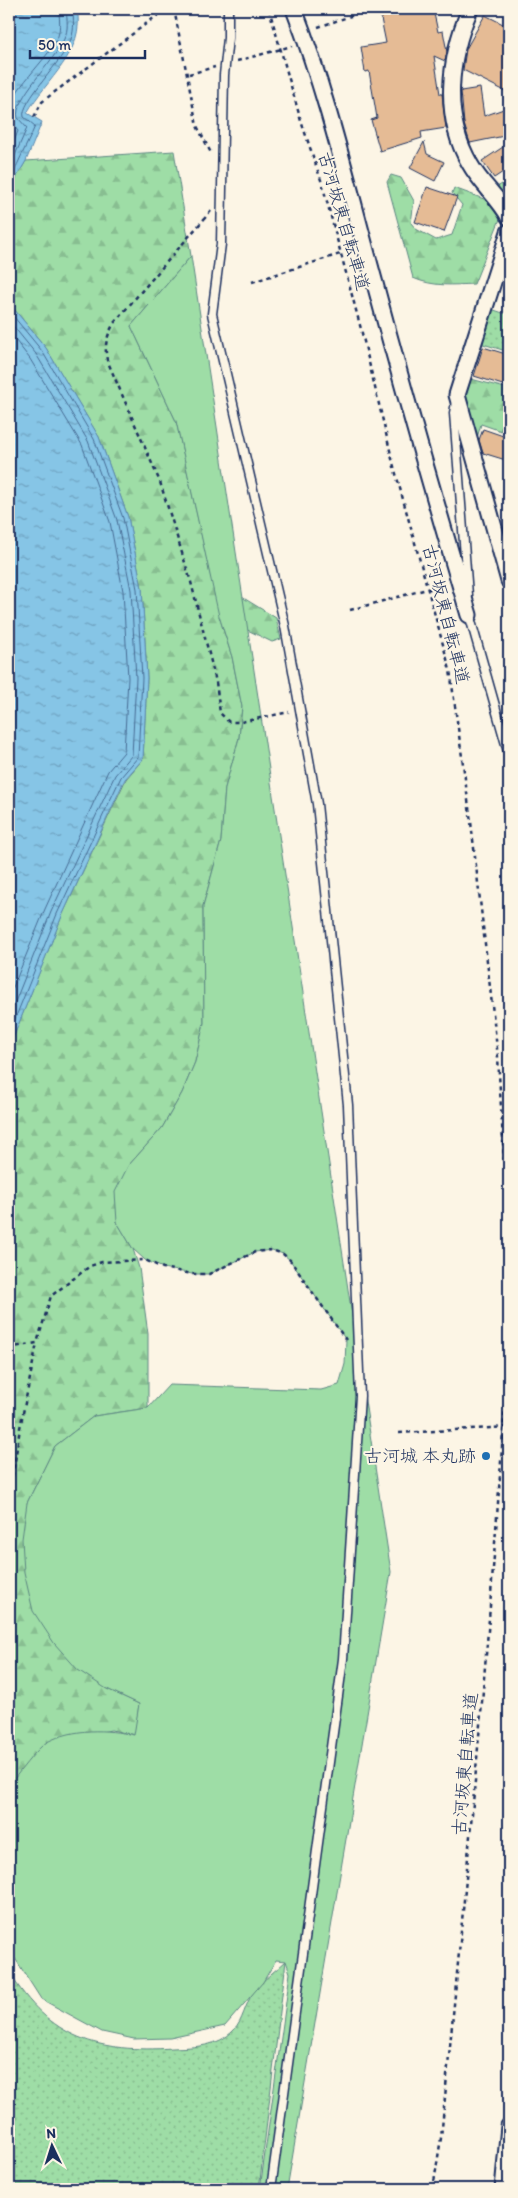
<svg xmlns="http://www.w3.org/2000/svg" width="518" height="2198" font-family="Itim,'Klee One',sans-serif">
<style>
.grass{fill:url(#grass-dots);stroke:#5c8682}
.forest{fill:url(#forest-firs);stroke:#5c8682}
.pitch{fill:#9edda6;stroke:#5c8682}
.water{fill:url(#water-ripples);stroke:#5b89b0}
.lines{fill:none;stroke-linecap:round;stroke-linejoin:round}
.shore{stroke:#466b94;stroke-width:1}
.building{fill:#e5bb95;stroke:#1b2f5e}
.service-casing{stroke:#1b2f5e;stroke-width:11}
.minor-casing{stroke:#1b2f5e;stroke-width:19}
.path{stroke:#1b2f5e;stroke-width:2.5;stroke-dasharray:4 4;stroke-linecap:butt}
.service{stroke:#fcf5e5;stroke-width:8}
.minor{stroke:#fcf5e5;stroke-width:15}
.poi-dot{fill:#1f6fb2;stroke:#fcf5e5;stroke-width:2}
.labels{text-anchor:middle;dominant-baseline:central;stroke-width:4;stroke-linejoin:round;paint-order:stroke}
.street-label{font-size:18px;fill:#1b2f5e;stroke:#fcf5e5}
.poi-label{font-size:18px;fill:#1b2f5e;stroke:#fcf5e5;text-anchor:end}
</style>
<defs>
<pattern id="grass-dots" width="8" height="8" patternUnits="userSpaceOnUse" patternTransform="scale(1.25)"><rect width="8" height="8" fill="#9edda6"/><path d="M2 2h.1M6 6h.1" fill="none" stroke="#88be91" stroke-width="1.8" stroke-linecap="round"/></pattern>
<pattern id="forest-firs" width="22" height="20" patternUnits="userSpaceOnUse" patternTransform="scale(1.25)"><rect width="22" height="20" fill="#9edda6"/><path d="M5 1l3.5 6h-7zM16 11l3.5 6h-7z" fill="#88be91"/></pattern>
<pattern id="water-ripples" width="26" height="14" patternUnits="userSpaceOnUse" patternTransform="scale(1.25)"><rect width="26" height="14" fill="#86c5e6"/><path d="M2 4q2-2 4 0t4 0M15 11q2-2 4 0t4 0" fill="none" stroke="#6da0be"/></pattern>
</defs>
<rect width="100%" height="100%" fill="#fcf5e5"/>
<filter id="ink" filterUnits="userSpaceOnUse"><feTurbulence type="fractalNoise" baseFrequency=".02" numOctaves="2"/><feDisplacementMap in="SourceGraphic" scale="10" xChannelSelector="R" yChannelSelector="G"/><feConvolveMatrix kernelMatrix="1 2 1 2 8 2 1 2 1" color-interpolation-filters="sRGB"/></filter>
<g filter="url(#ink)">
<path class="grass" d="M491,309L509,315V352L480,343Z
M286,1961L259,2189H9V1972C50,2039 98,2053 173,2048C194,2047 218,2047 234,2030C243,2021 245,2004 253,1993C261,1981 275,1971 286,1961Z"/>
<path class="forest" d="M174,151L191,256L131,326L176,421L211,578L276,618L281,639L272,642L219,616L232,657L242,707L239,738L225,788L221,841L203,906L204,1023L195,1062L182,1093L162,1128L128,1166L117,1222L133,1249L139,1268L148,1334V1408L94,1416L55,1446L27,1503L105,1688L139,1704L135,1735L111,1730L46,1743L9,1786V1048L62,916L126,779L143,759L147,678L142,588L128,517L99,437L46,348L9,303V209L16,178L26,161Z
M391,175L401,178L414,201L411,223L416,229L436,240L452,235L462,205L452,193L454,188L492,202L500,219L474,284C452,285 434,287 413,278L387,182Z
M509,180V204L497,187Z
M471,379L509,389V401L501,431L481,424L475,445L464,397Z"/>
<path class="pitch" d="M191,256L391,1572L287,2189H260L290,1973L286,1961L276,1960L263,1982L225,2026L170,2038L134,2039L102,2032L41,1999L9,1949V1786C17,1775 36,1749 47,1742C74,1728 106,1729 134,1735L139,1704L105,1688L78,1670L54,1643L33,1611L24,1572L22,1539L27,1503L55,1446L94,1416L148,1408L169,1385L321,1390L339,1385L345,1364L346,1340L290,1260L283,1254L272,1250L255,1252L209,1274H192L163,1268L145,1260L133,1249L117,1222L115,1192L128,1166L162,1128L182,1093L195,1062L204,1023L203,906L221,841L225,788L239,738L242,707L232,657L219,616L176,421L131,326Z"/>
<path class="water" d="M9,9H77C86,52 46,79 27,113L42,122L26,161L16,178L9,209Z
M9,303L46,348L99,437L128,517L142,588L147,678L143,759L125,779L62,916L9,1048Z"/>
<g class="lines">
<path class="shore" d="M9,154L18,131C14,126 9,121 9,114C8,91 49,60 58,36C61,26 59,18 59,9
M9,169L27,128L18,118C12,99 56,60 64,39C69,29 67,20 66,9
M9,188C14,167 27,146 35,126L24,117C19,103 65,59 71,39C75,28 73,20 73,9
M9,311L42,351L94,439L123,518L137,589L142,678L138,757L121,777L57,914L9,1034
M9,321L36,354L88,441L117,520L131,590L136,678L132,755L115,775L51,912L9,1017
M9,332L30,359L82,445L110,522L123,591L128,678L124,752L108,771L45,909L9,997"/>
</g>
<path class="building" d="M379,9H433L438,32L443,31L447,52L445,61L434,56L440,94H442L446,128L421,132L422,138L380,151L371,120L377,118L369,71L365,72L361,47L386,43Z
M485,15L509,27V93L463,70L466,49Z
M480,88L484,116L509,107V135L470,143L464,124L461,91Z
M424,142L427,154L444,162L435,181L410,168Z
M509,143V168L494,178L482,161Z
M427,187L457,197L444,232L415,222Z
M483,347L509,355V387L474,376Z
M483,429L509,438V461L483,453L479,440Z"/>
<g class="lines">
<defs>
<path id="service" d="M228,9V38L224,75L221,244L212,314L285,626L317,804L348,1105L360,1396L343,1659L271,2189
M456,402L454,413L468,595
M469,614L509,755"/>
<path id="minor" d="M294,9C328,97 349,189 374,280C404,392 436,504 469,615
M470,9C449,58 442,116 470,164C481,184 499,198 509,217
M509,232L457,395L509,581
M503,2189L509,2126"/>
</defs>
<use href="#service" class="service-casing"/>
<use href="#minor" class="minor-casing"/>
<path class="path" d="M174,9L197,126L211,153
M269,9L301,121L322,183L361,329L393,463L450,670L471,822L498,1057L509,1241
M318,27L372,9
M237,61L292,46
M189,74L215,67
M34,117L42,102L52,94L166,9
M211,211L114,323C107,336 104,345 107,360L160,482L191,582L216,682L220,713L229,722H241L289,712
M252,282L340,254
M350,610L427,589L445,588
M9,1348L37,1343L51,1296L90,1266L102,1262L145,1260L163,1268L192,1274H209L255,1252L272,1250L283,1254L290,1260L346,1340
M399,1433L509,1427
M9,1500L20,1428L37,1343
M433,2189L441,2138C467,1872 493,1606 509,1339"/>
<use href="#service" class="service"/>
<use href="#minor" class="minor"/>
</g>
</g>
<circle class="poi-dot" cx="486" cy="1456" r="5"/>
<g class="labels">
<g class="street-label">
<text transform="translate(344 221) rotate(74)">古河坂東自転車道</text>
<text transform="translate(446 614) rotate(76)">古河坂東自転車道</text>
<text transform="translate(465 1764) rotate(-85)">古河坂東自転車道</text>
</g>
<g class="poi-label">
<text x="476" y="1456">古河城 本丸跡</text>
</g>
</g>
<rect width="518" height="2198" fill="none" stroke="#fcf5e5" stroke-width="30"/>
<rect x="15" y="15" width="488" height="2168" fill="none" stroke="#1b2f5e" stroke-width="2" filter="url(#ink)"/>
<g transform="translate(52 2146) rotate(356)" stroke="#fcf5e5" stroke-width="4" paint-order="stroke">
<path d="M0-4L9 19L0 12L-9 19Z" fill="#1b2f5e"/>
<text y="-8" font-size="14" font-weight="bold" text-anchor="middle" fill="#1b2f5e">N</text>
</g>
<path d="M30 50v8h115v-8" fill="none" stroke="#1b2f5e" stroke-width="2.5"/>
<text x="38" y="50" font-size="15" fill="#1b2f5e" stroke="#fcf5e5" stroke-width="4" paint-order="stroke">50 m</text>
</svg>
